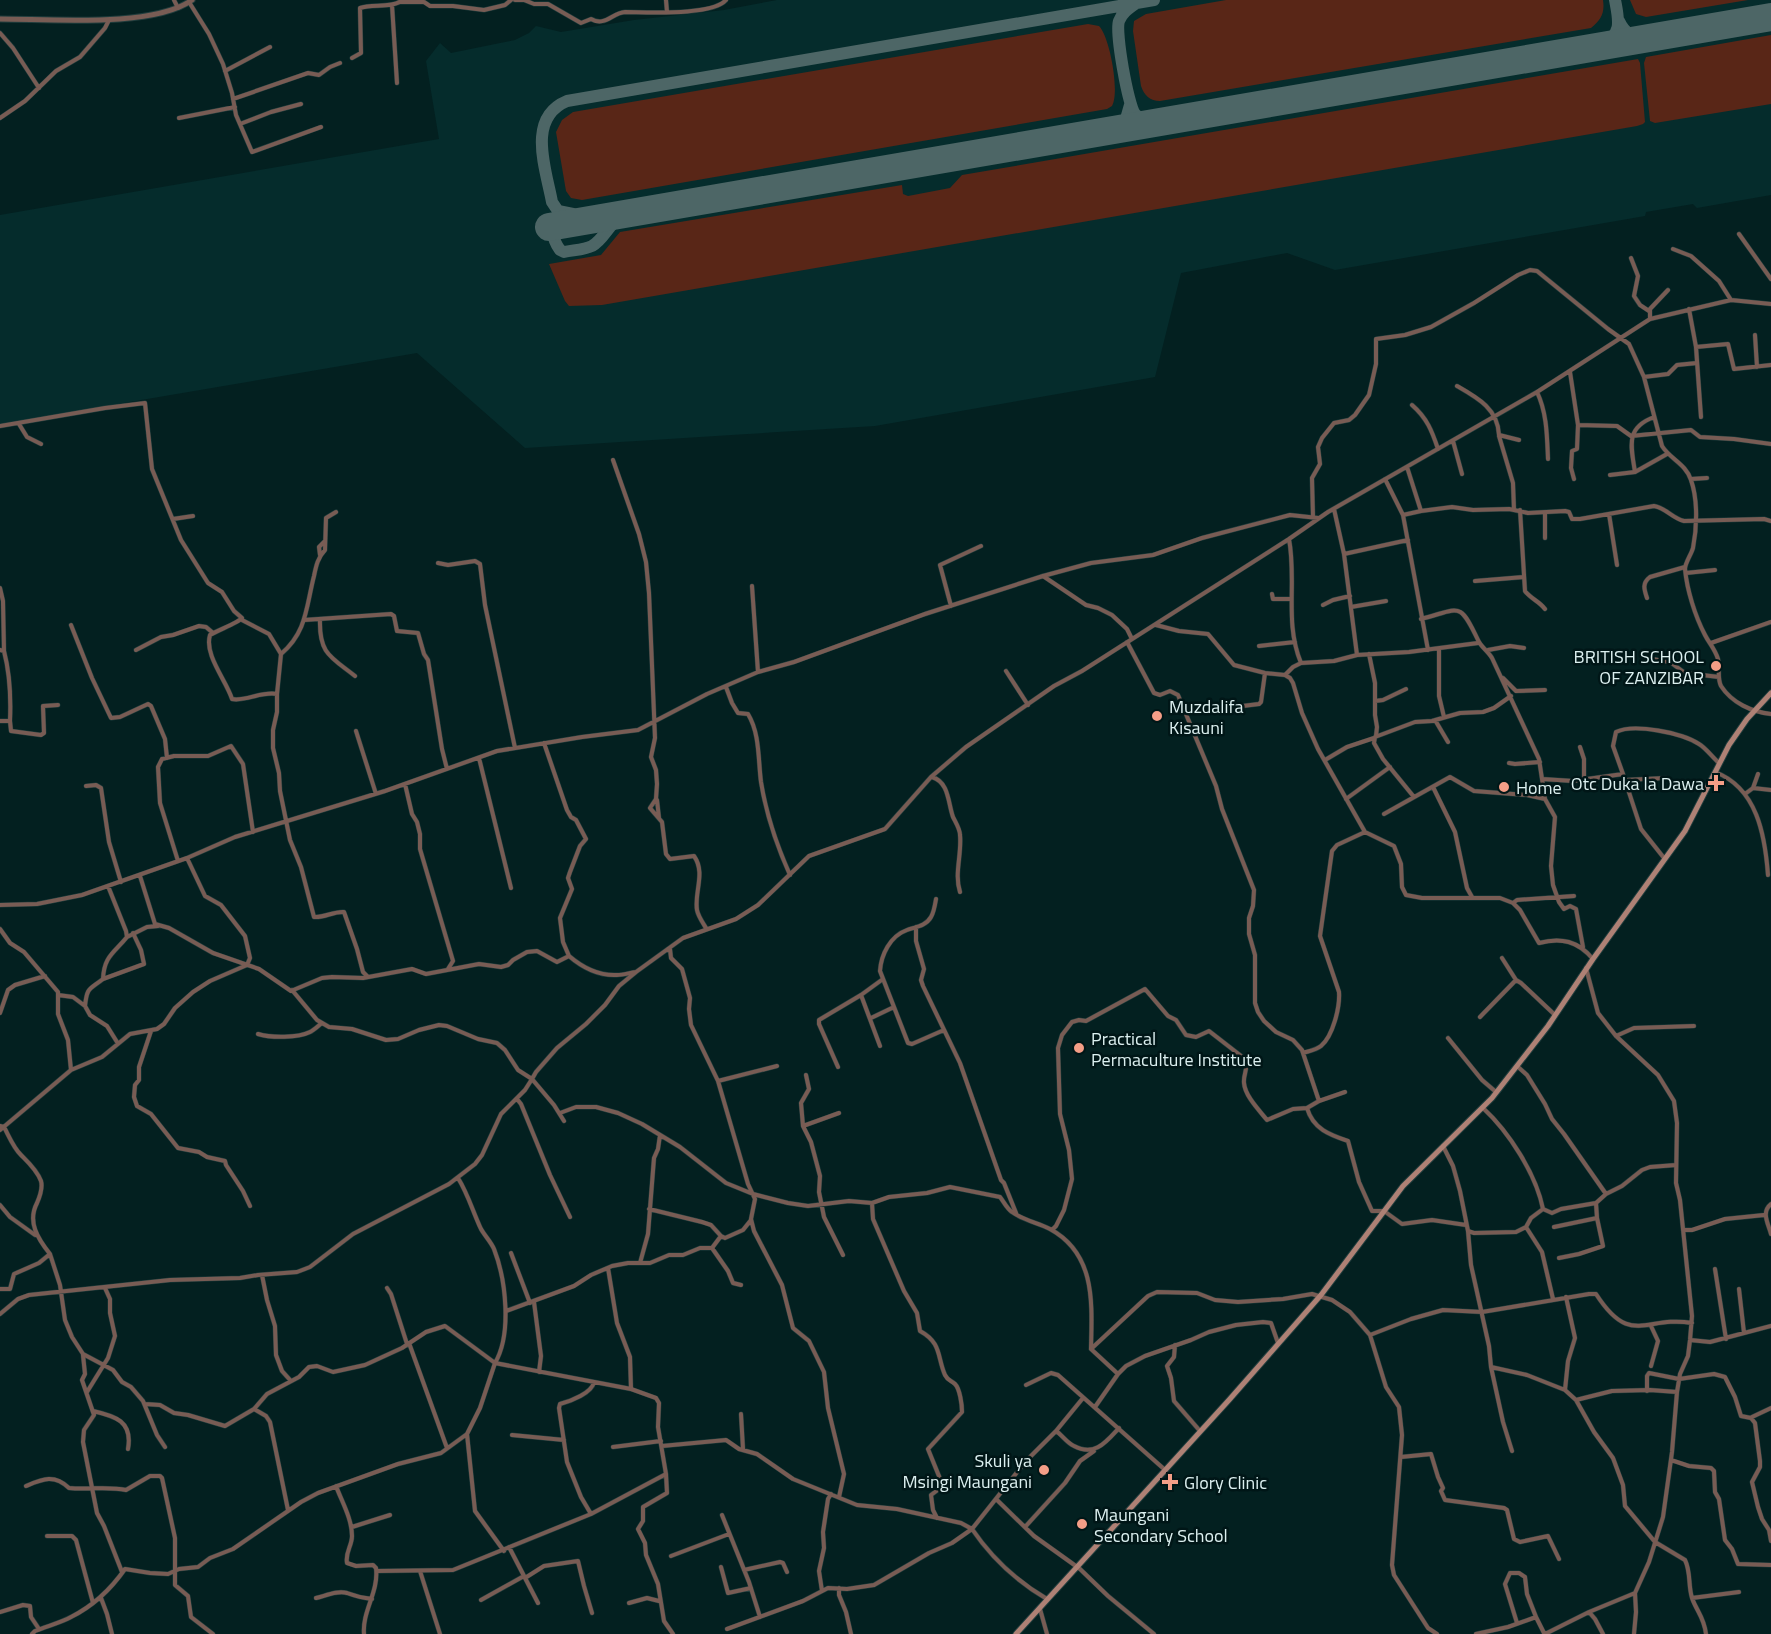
<svg xmlns="http://www.w3.org/2000/svg" width="1771" height="1634" font-family="'Titillium Web',sans-serif">
<style>
.built{fill:#052c2c}
.grass{fill:#592617}
.lines{fill:none;stroke-linecap:round;stroke-linejoin:round}
.taxiway{stroke:#4d6666;stroke-width:12}
.runway{stroke:#4d6666;stroke-width:28}
.minor-casing{stroke:#213d3d;stroke-width:5}
.tertiary-casing{stroke:#213d3d;stroke-width:7}
.secondary-casing{stroke:#213d3d;stroke-width:7}
.minor{stroke:#785c54;stroke-width:4}
.tertiary{stroke:#785c54;stroke-width:5}
.secondary{stroke:#ae8175;stroke-width:5}
.poi-dot{fill:#f49e87;stroke:#001617;stroke-width:2}
.labels{text-anchor:middle;dominant-baseline:central;stroke-width:5;stroke-linejoin:round;paint-order:stroke}
.poi-label{font-size:18px;fill:#dcf0f0;stroke:#001617;text-anchor:start}
</style>
<rect width="100%" height="100%" fill="#032020"/>
<path class="built" d="M777,0H1771V195L1697,208L1693,204L1646,212L1645,216L1335,270L1287,253L1181,273L1155,377L875,426L525,448L417,353L0,424V215L439,139L426,61L440,43L451,53L515,40L529,33L536,26L561,32L634,20L724,10Z"/>
<path class="grass" d="M1226,0H1603C1605,13 1601,20 1591,28L1160,101C1150,101 1144,95 1141,86L1133,31L1134,21L1146,14Z
M1630,0H1748L1646,17L1636,14Z
M1088,24L1099,26C1110,37 1120,93 1112,106L1107,109L582,200L571,198L566,191L556,132L562,120L573,112Z
M1771,35V104L1655,123L1650,121L1644,63L1646,57Z
M1638,59L1640,63L1645,122L1643,124L1637,126L602,305L569,306L565,301L549,264L601,255L620,232L902,185L903,194L908,196L950,188L962,175Z"/>
<g class="lines">
<path class="taxiway" d="M1135,4C1128,9 1122,13 1119,21C1115,32 1128,105 1135,114C1142,122 1151,122 1161,122
M1619,21C1625,34 1633,38 1648,38
M1601,46C1623,34 1619,21 1615,0
M1112,130L1126,119L1130,105
M573,214L558,211L552,202C546,169 526,118 567,101L1154,0
M595,219L573,214C555,221 547,232 560,250L564,252C573,250 584,250 592,246C606,238 609,221 626,214"/>
<path class="runway" d="M549,227L1771,17"/>
<defs>
<path id="minor" d="M174,0L178,8
M515,0H523
M524,0L534,4H548L581,23L591,19C605,27 612,13 625,12C647,12 712,16 726,0
M666,0L667,12
M189,2L209,34L223,64L232,93L236,115L252,152L321,127
M401,2H424L430,6H453L484,10L505,5L511,0
M392,5L397,83
M0,33L13,48L39,88
M352,58L361,53L360,8C372,4 392,8 401,1
M225,71L270,47
M233,99L308,73L319,75L330,67L340,63
M0,118L25,101L56,71L80,57L105,28L109,20
M179,118L235,107
M240,124L271,112L301,104
M1739,234L1771,279
M1673,249L1691,256L1719,281L1731,300
M1631,258L1638,276L1634,296L1640,305L1649,311
M1689,309L1696,347L1701,417
M1650,319V309L1668,290
M1755,335L1757,367
M1696,347L1728,344L1734,369L1771,365
M1570,372L1578,425L1617,426L1631,436L1691,430L1700,437L1734,439L1771,444
M1644,377L1668,374L1677,365L1697,363
M1457,386C1478,398 1498,409 1499,435L1519,440
M1537,392C1547,413 1547,436 1548,459
M1412,405C1427,418 1432,431 1438,449
M19,424L27,437L41,444
M0,426L105,408L145,403L152,469L181,540L208,583L222,592L234,611L242,618C238,623 218,630 210,635C204,655 226,680 232,699C245,702 261,691 277,694V712L273,730V748L279,773L280,791L290,840L301,867L314,917C324,918 334,911 344,912L357,949L363,972L368,977
M1499,436L1513,483L1514,510
M1453,441L1462,474
M613,460L639,534L646,562L649,593L655,738L651,757L656,770L657,784L656,799L650,808L662,822L666,854L670,859L694,856C706,873 694,892 697,910C698,916 703,923 706,928
M1407,467L1421,511
M1635,472C1631,446 1625,428 1654,417
M1610,475L1635,472L1667,454
M1385,479L1403,515L1428,650
M1574,479L1571,468L1572,451L1577,449L1578,425
M1691,479L1707,478
M1334,509L1344,554L1357,655
M1520,510L1525,591C1531,599 1539,601 1545,609
M1609,514L1617,565
M1403,515L1421,511L1452,507L1473,510L1509,509L1528,513L1565,511L1569,512L1572,519H1580L1654,506C1666,508 1672,518 1684,521L1764,519L1771,521
M1313,517L1312,478L1320,464L1318,447L1322,438L1334,423L1349,420L1355,415L1369,395L1376,364V339L1405,335L1431,327L1474,303L1518,275L1530,270L1537,271L1608,329L1629,344L1644,377L1662,446C1670,459 1686,464 1691,480C1698,500 1697,527 1693,548C1691,555 1685,563 1685,569C1687,590 1695,616 1705,635C1709,643 1715,649 1718,659C1720,668 1717,678 1721,686C1732,703 1752,712 1771,714
M173,519L193,516
M1545,538V513
M1289,539C1297,581 1284,622 1301,663L1334,661L1357,655L1409,652L1478,643
M1344,554L1408,540
M320,555L319,547L325,541
M438,563L448,565L475,561L480,564L485,605L515,748
M1686,573L1715,570
M1043,576L1086,605L1098,608L1112,615L1127,629L1132,639
M1475,581L1524,577
M752,586L758,672
M0,588L3,601L4,651
M1272,594L1273,599H1291
M1647,598C1644,589 1642,583 1650,577L1685,567
M1323,605L1333,600L1350,596
M951,606L940,565L981,546
M1351,607L1386,601
M1421,619C1460,609 1459,600 1478,640C1480,646 1488,651 1492,658L1539,759L1545,799L1555,817L1551,866L1553,885L1559,902L1564,909L1570,906L1576,909L1583,947
M242,620L269,634L281,654
M304,620L391,614L394,616L397,631L418,633L424,654L428,660L442,749L447,769
M320,620C319,654 331,657 355,676
M71,625L92,678L111,718L120,717L148,704L151,706L165,739L167,758
M1156,625L1179,631L1208,634L1234,665L1265,673L1285,675L1290,678L1293,683L1302,713L1318,749L1365,832L1394,846L1401,864L1402,887L1406,895L1422,898H1500L1513,903L1520,910L1539,943C1561,937 1578,941 1593,959
M1127,642L1154,693L1160,695L1170,691L1178,695L1216,786L1222,809L1254,890L1253,906L1249,918V934L1255,955V1003L1258,1012L1264,1021L1276,1032L1293,1040L1302,1050L1319,1101L1307,1108
M1711,643L1771,622
M1259,646L1295,642
M1439,649V696L1444,717
M0,650L4,651C10,674 11,698 10,721
M136,650L161,637L173,635L199,626L206,627L213,633
M1488,650L1510,646L1524,648
M1369,654L1375,683V715L1377,727L1376,736
M1646,658L1670,662L1685,673L1719,677
M1006,671L1028,705
M1285,675L1293,667L1301,663
M1503,678L1516,691L1545,690
M726,687L732,703L738,713L748,714C760,734 758,759 761,782C766,813 777,846 790,875
M277,694L281,654C307,632 306,607 314,576C316,566 318,557 325,550L326,518L336,512
M1375,701L1383,700L1406,689
M1185,713L1259,704L1261,702L1265,673
M1435,720L1448,742
M0,721H10L11,731L41,735L44,733L43,706L58,705
M356,731L376,794
M544,743L567,810L571,817L576,820L586,839L580,846L570,872L568,878L572,889L560,918L563,942L569,956
M1580,747L1584,759V780
M479,758L511,888
M1325,760L1347,747L1374,738
M1509,763L1515,764L1540,762
M1715,772C1757,788 1765,835 1768,875
M1623,774L1613,746L1616,732C1634,723 1682,733 1699,744C1706,748 1713,758 1719,763
M932,777C949,782 948,803 953,817C956,823 960,829 960,835C962,854 954,874 960,892
M1542,779L1573,781L1623,774L1641,829L1664,858
M1625,780L1666,778
M405,784L412,814L417,822L420,834V849L453,961L448,969
M86,786L96,785L101,788L109,842L121,882
M1433,787L1455,832L1467,888L1472,897
M1753,788L1771,790
M1745,794L1753,788L1758,774
M1414,797L1383,759L1374,743L1375,737L1415,722L1432,721L1460,713L1483,712L1494,708L1511,696
M1346,799L1390,767
M657,800L659,818
M1384,814L1450,777L1474,791L1527,795L1545,799
M178,861L160,803L158,767L162,759L174,756H208L231,746L243,764L253,832
M140,876L155,924L169,928L213,953L259,969L291,991L322,978L332,977L363,978L412,969L426,974L479,964L501,967L508,965L513,960L527,952L537,951L557,962L569,956C583,968 598,976 617,975C623,975 629,973 636,972
M936,899C935,905 934,912 931,917C926,926 915,927 907,930C890,936 881,955 880,971L908,1043L912,1044L944,1030
M1513,903L1517,900L1574,896
M0,905L37,904L82,895L187,858L235,837L385,791L497,751L582,737L638,730L707,694L758,672L794,662L925,614L1043,576L1091,563L1153,555L1202,538L1290,515L1318,518
M916,927V941L924,969L921,980L923,986L960,1063L1001,1180L1004,1183L1016,1213
M0,929L10,943L24,952L58,992V1014L68,1040L71,1070
M127,937L147,927L158,926
M670,949L671,958L682,969L690,998L689,1009L691,1025L718,1081L748,1184L755,1199L751,1219L754,1231L782,1285L793,1328L809,1341L824,1372L828,1408L844,1474L839,1497
M1502,958L1516,980L1521,983L1555,1015
M1586,968L1598,1013L1616,1036L1658,1075L1674,1101L1677,1123L1676,1183L1680,1200L1692,1316L1690,1340L1688,1356L1680,1374L1677,1392L1672,1452L1663,1517L1649,1562L1635,1593L1636,1612L1634,1634
M103,979L144,964L141,950L133,933
M292,990L317,1020L329,1027L352,1029L386,1040L398,1039L419,1030L439,1025L447,1026L478,1039L497,1043L505,1050L518,1070L532,1079L536,1072L557,1048L586,1024L605,1005L619,986L636,972L683,938L736,919L758,905L809,856L885,829L931,777L966,747L1054,686L1082,671L1289,539L1328,512L1537,392L1650,319L1731,300L1771,304
M58,995L73,997L85,1006L90,1015L107,1026L117,1042
M85,1006C87,987 89,990 103,979C104,956 114,953 127,937L126,931L108,886
M0,1013L8,990L15,985L45,976
M1480,1017L1516,980
M871,1018L894,1007
M151,1031L139,1067V1080L135,1085L134,1097L137,1106L151,1114L178,1148L199,1152L207,1157L225,1161L226,1165L243,1191L250,1206
M258,1034C271,1038 298,1038 310,1032C314,1030 318,1026 322,1023
M1616,1036L1634,1028L1694,1026
M1448,1038L1482,1080L1496,1092
M880,1046L861,995L883,979
M1303,1053C1309,1051 1316,1050 1321,1046C1333,1036 1340,1007 1339,992L1320,936L1332,851L1337,845L1365,832
M1517,1066L1527,1075L1545,1104L1552,1119L1564,1134L1606,1194
M838,1067L819,1024V1020L861,995
M806,1075L809,1089L801,1103L803,1126L811,1142L820,1176L819,1192L824,1217L843,1255
M718,1081L777,1066
M517,1099L521,1104L550,1175L570,1217
M1319,1101L1345,1092
M1483,1108C1509,1132 1536,1174 1543,1209L1531,1218L1526,1227
M560,1113L576,1107H596L618,1113L642,1124L680,1147L726,1183L753,1194L788,1203L808,1206L849,1201L872,1203L873,1219L904,1291L917,1313L920,1331C942,1343 937,1357 945,1375C948,1381 951,1380 955,1384C960,1389 962,1405 962,1412L928,1449L943,1486L931,1495L933,1510L937,1518
M0,1126L4,1127C9,1136 13,1147 21,1155C28,1162 37,1170 41,1181C43,1188 40,1196 37,1203C27,1222 38,1239 50,1254L39,1263L14,1274L10,1289H0
M803,1126L839,1113
M0,1130L71,1070L102,1057L130,1034L157,1029L164,1024L175,1008L193,992L210,981L247,965L250,958L245,936L221,905L205,896L187,858
M1443,1146L1453,1166L1460,1191L1468,1231L1471,1265L1489,1346L1491,1367L1503,1422L1512,1451
M872,1203L889,1197L927,1193L950,1187L1000,1197C1004,1202 1007,1209 1012,1212C1023,1220 1038,1223 1050,1229C1096,1254 1092,1303 1091,1349L1118,1374L1095,1407
M1771,1204C1761,1212 1768,1223 1771,1234
M0,1205L10,1217L35,1235
M649,1209L702,1222L711,1225L721,1236L712,1248
M1543,1209L1552,1213L1561,1209L1596,1203
M1554,1227L1597,1218L1596,1203L1606,1194L1622,1186L1642,1170L1650,1167L1676,1165
M1052,1230L1056,1226L1064,1210L1072,1179L1069,1150L1060,1114L1058,1048L1062,1035L1072,1022L1079,1020L1086,1021L1145,989L1168,1016L1176,1020L1186,1035L1196,1037L1209,1031L1245,1059C1249,1068 1243,1074 1244,1083C1245,1096 1259,1110 1267,1120L1293,1109L1307,1108C1313,1129 1330,1135 1348,1141L1359,1182L1372,1211H1384L1402,1224L1432,1220L1466,1225
M1683,1230H1692L1725,1219L1764,1215
M1468,1231L1474,1233L1516,1232L1526,1227L1542,1252L1553,1299
M721,1236L725,1238L743,1230L751,1220
M511,1253L530,1303
M50,1254L60,1285L65,1320L72,1337L83,1354L113,1370L122,1382L131,1387L143,1401L157,1435L165,1447
M1559,1258L1579,1254L1603,1246L1597,1218
M640,1263L648,1234L654,1158L658,1149L660,1135
M608,1268L617,1323L630,1357L631,1389L656,1398L659,1403L658,1427L666,1474L667,1493L643,1507V1521L638,1529L645,1543L646,1555L658,1584L664,1621L673,1634
M1715,1269L1726,1339
M262,1275L267,1300L275,1326L276,1355L282,1371L291,1381
M387,1288L391,1294L407,1344
M1739,1289L1744,1333
M1566,1297L1575,1338L1568,1361L1565,1390L1576,1400L1594,1432L1613,1458L1623,1485L1625,1506L1655,1542L1685,1560C1691,1572 1688,1585 1692,1598C1697,1612 1704,1617 1706,1634
M534,1302L541,1356L539,1372
M506,1311L574,1286L591,1275L612,1266L628,1263H650L669,1255H683L700,1248H712L728,1271L733,1283L741,1285
M0,1314L18,1299L29,1295L170,1280L240,1278L258,1275L297,1272L310,1267L353,1234L449,1184L475,1164L482,1155L501,1114L525,1090L532,1079L554,1105L564,1121
M1370,1335L1411,1319L1443,1310L1482,1312L1589,1294H1596C1631,1348 1645,1315 1692,1323
M1690,1340L1710,1342L1771,1326
M409,1343L447,1448
M1175,1345L1174,1357L1167,1366L1171,1378L1174,1401L1200,1431
M1091,1349L1148,1296L1157,1292L1197,1293L1215,1300L1238,1302L1283,1299L1312,1294L1332,1300L1350,1312L1370,1335L1386,1387L1399,1407L1402,1435L1392,1565L1394,1575L1428,1628L1437,1634
M83,1355L85,1374L82,1380L94,1415L84,1430L83,1442L97,1513L104,1526L122,1572
M1651,1366L1658,1341L1651,1326
M1491,1367L1527,1375L1565,1390
M1118,1374L1126,1366L1145,1356L1191,1340L1209,1332L1236,1325L1263,1322L1271,1323L1278,1343
M1026,1385L1051,1373L1058,1375L1164,1469
M1647,1391V1376L1649,1373L1679,1379L1714,1374L1725,1377L1735,1397L1741,1416L1751,1418L1755,1423L1760,1461V1467L1752,1482L1758,1507L1762,1519L1769,1530L1771,1541
M87,1392L108,1358L115,1336L110,1313V1299L105,1288
M1576,1400L1612,1391L1650,1390L1677,1392
M145,1404L160,1405L174,1413L188,1415L225,1426L254,1409L267,1394L299,1377L309,1367L317,1366L333,1372L365,1365L402,1348L426,1332L445,1326L495,1363C512,1334 506,1280 494,1249C491,1242 485,1236 481,1229C473,1212 468,1194 458,1178
M254,1409L266,1416L270,1422L288,1510
M93,1411C115,1416 133,1421 128,1449
M741,1414L743,1449
M1752,1417L1771,1408
M1056,1431L1083,1398
M467,1434L475,1511L504,1551
M512,1435L564,1440
M662,1446L726,1440L739,1449L757,1454L793,1479L857,1505L897,1509L961,1523L972,1529L952,1543L929,1553L874,1585L847,1589L828,1588L803,1601L727,1629
M613,1447L661,1441
M1401,1457L1431,1454L1438,1477L1443,1488L1441,1491L1445,1500L1504,1508L1507,1510L1514,1539L1520,1542L1548,1536L1559,1559
M1671,1460L1689,1466L1711,1468L1714,1471L1715,1492L1719,1499L1725,1540L1732,1549L1738,1564L1771,1565
M26,1486C43,1479 54,1474 69,1488C88,1490 108,1486 126,1490L150,1476H160L162,1478L175,1538V1585L188,1596L191,1617L213,1634
M336,1486C342,1502 352,1519 352,1536C352,1546 345,1552 347,1563L356,1566L373,1565L376,1568C379,1592 362,1611 364,1634
M996,1499L1034,1536L1080,1569L1108,1596L1154,1634
M591,1514L581,1497L567,1462L559,1408L560,1404C571,1401 592,1393 594,1382
M722,1515L749,1582L760,1617
M352,1527L390,1515
M1025,1527L1065,1483L1080,1461L1094,1451
M47,1536H72L76,1540L93,1603
M509,1547L538,1603
M671,1556L729,1534
M721,1567L728,1593L751,1588
M744,1570L780,1562L783,1563L787,1572
M377,1571L453,1570L591,1514L666,1474
M420,1571L440,1634
M525,1578L544,1566L578,1561L584,1586L592,1613
M839,1588V1595L846,1612L851,1634
M822,1591L819,1571L824,1548L823,1532L828,1499L831,1494
M101,1598L107,1614L112,1634
M316,1598C325,1596 337,1590 347,1593C355,1596 362,1598 372,1599
M1692,1598L1739,1592
M1047,1599C1018,1582 991,1557 972,1529L1026,1461L1056,1431C1062,1435 1067,1443 1074,1446C1095,1457 1106,1442 1119,1428
M481,1600L524,1576
M629,1603L647,1598L659,1601
M1040,1609L1047,1634
M0,1612L23,1605L30,1606L31,1617L39,1629
M1589,1612L1635,1593
M1517,1623L1505,1584L1510,1573H1519L1525,1577L1527,1594L1536,1617
M32,1634L35,1631C47,1626 60,1623 71,1617C93,1606 111,1589 125,1569L150,1573L168,1574L179,1569L198,1567L210,1558L233,1549L301,1502L318,1493L398,1464L441,1453L467,1434L480,1408L495,1363L631,1389
M1476,1634L1508,1627L1536,1617L1544,1633H1547L1589,1612L1595,1619L1603,1634"/>
<path id="tertiary" d="M0,19C50,19 153,28 192,0"/>
<path id="secondary" d="M1016,1634L1229,1400L1321,1295L1403,1186L1492,1098L1548,1026L1593,959L1685,831L1729,745L1747,719L1771,693"/>
</defs>
<use href="#minor" class="minor-casing"/>
<use href="#tertiary" class="tertiary-casing"/>
<use href="#secondary" class="secondary-casing"/>
<use href="#minor" class="minor"/>
<use href="#tertiary" class="tertiary"/>
<use href="#secondary" class="secondary"/>
</g>
<g class="poi-dot">
<circle cx="1716" cy="666" r="6"/>
<circle cx="1157" cy="716" r="6"/>
<path d="M1713 774h6v6h6v6h-6v6h-6v-6h-6v-6h6z"/>
<circle cx="1504" cy="787" r="6"/>
<circle cx="1079" cy="1048" r="6"/>
<circle cx="1044" cy="1470" r="6"/>
<path d="M1167 1473h6v6h6v6h-6v6h-6v-6h-6v-6h6z"/>
<circle cx="1082" cy="1524" r="6"/>
</g>
<g class="labels">
<g class="poi-label">
<text x="1704" y="656" text-anchor="end">BRITISH SCHOOL<tspan x="1704" dy="21">OF ZANZIBAR</tspan></text>
<text x="1169" y="706">Muzdalifa<tspan x="1169" dy="21">Kisauni</tspan></text>
<text x="1704" y="783" text-anchor="end">Otc Duka la Dawa</text>
<text x="1516" y="787">Home</text>
<text x="1091" y="1038">Practical<tspan x="1091" dy="21">Permaculture Institute</tspan></text>
<text x="1032" y="1460" text-anchor="end">Skuli ya<tspan x="1032" dy="21">Msingi Maungani</tspan></text>
<text x="1184" y="1482">Glory Clinic</text>
<text x="1094" y="1514">Maungani<tspan x="1094" dy="21">Secondary School</tspan></text>
</g>
</g>
</svg>
